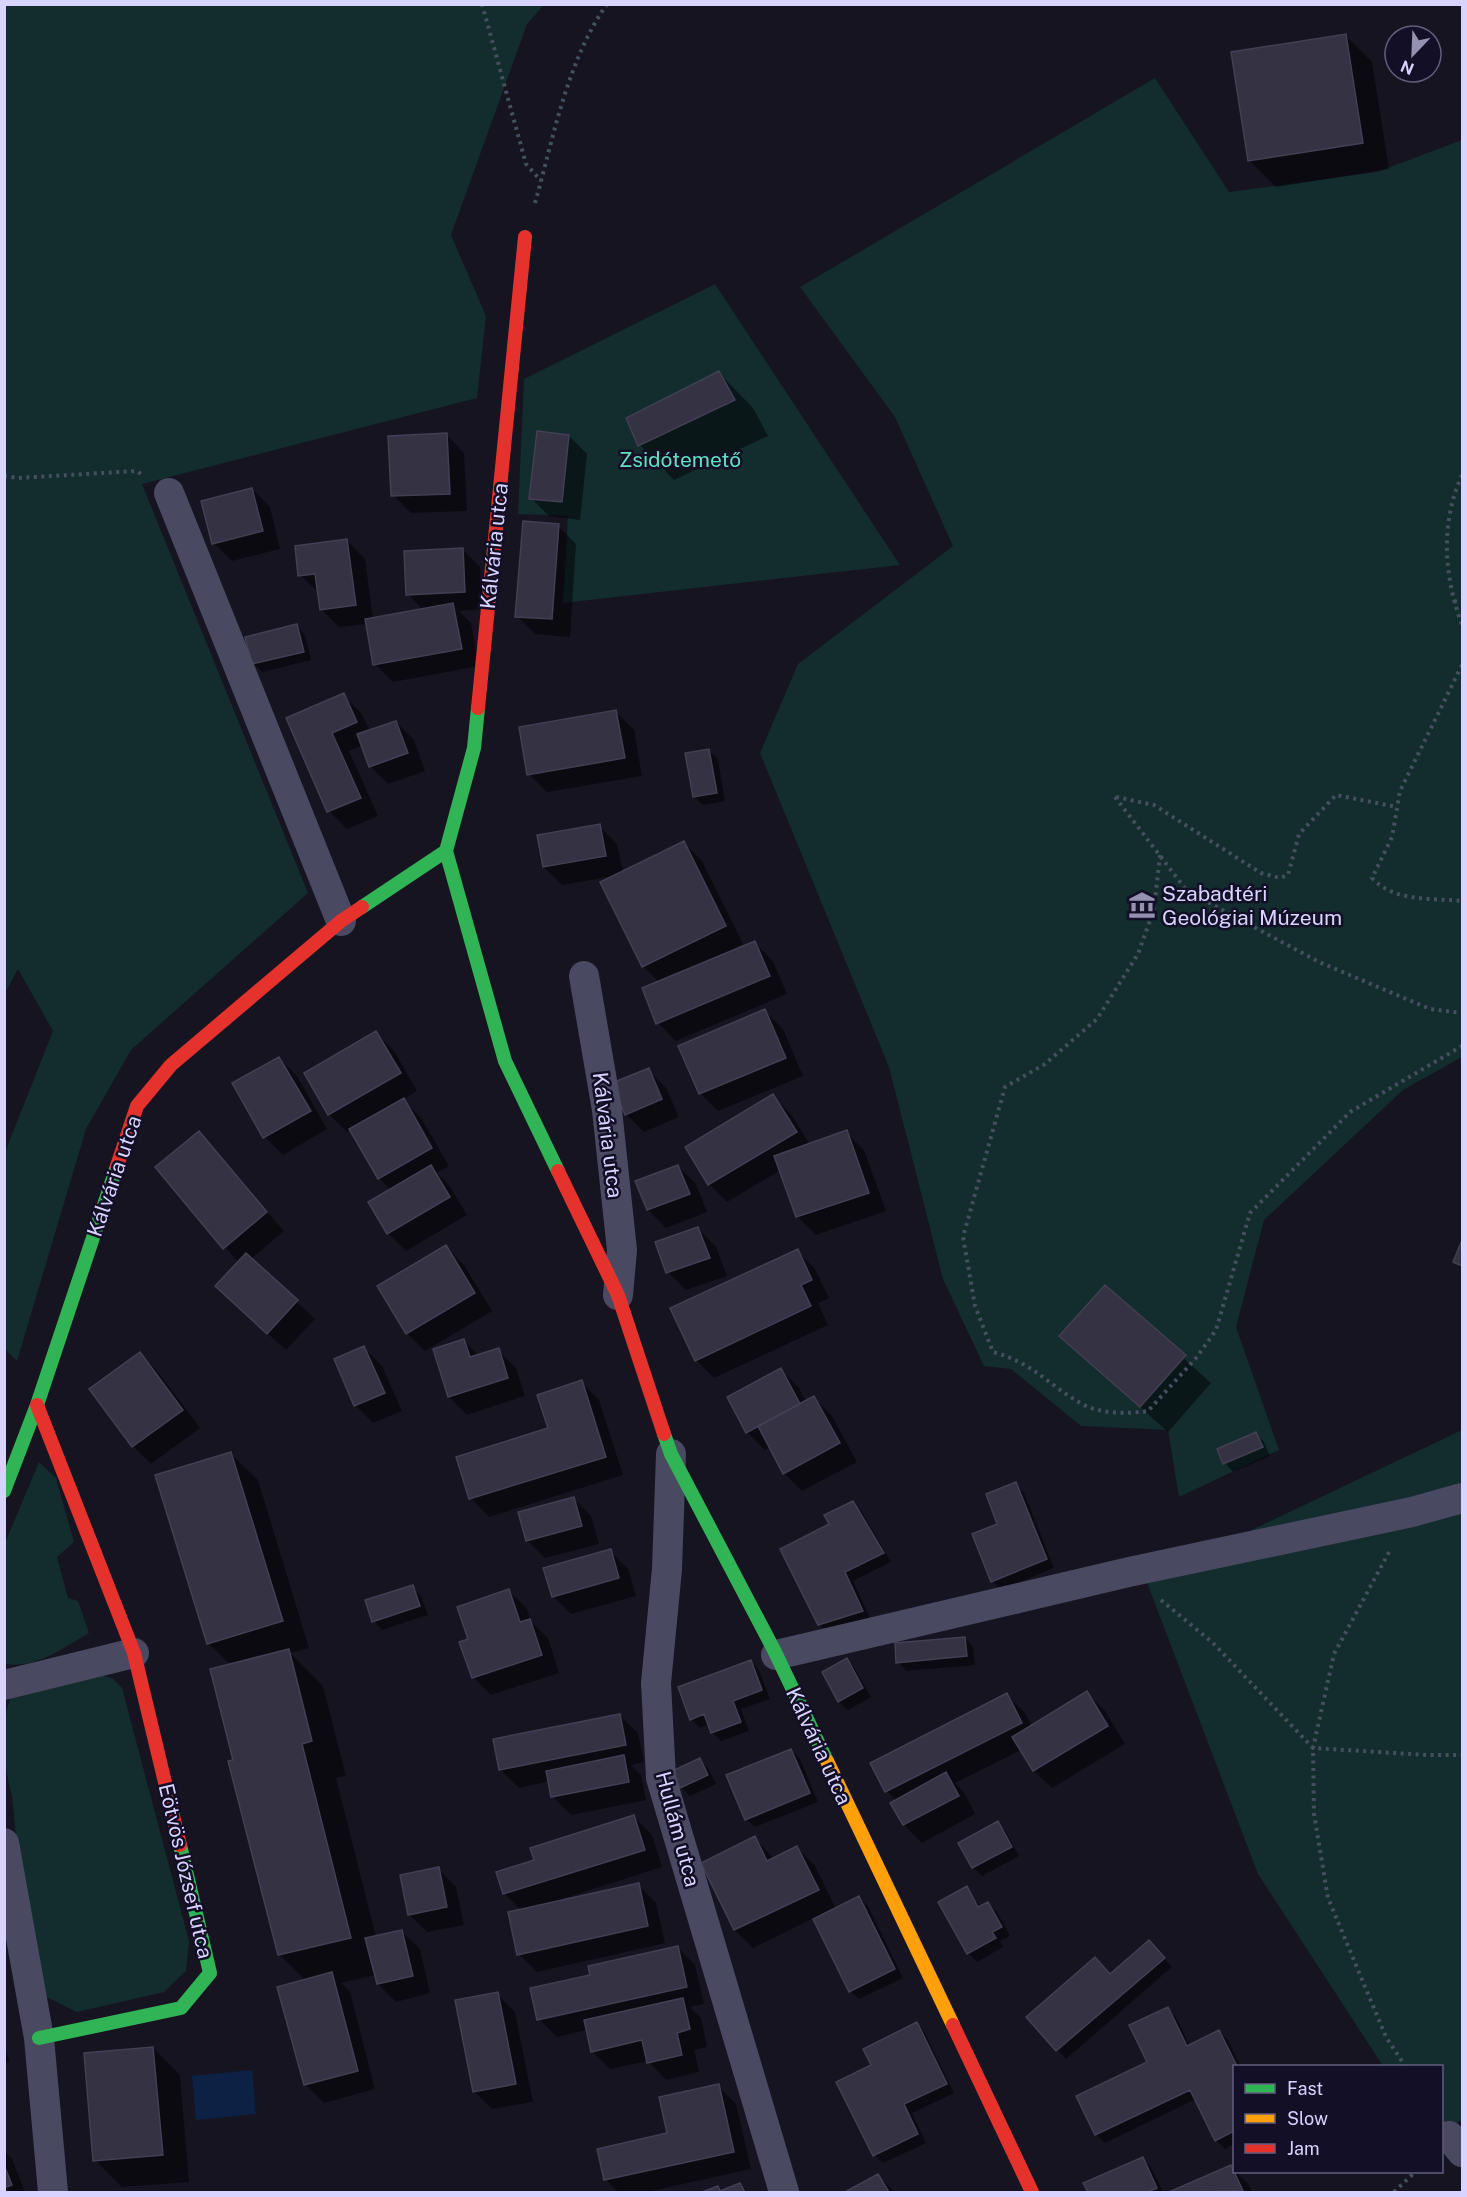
<svg xmlns="http://www.w3.org/2000/svg" width="1467" height="2197" font-family="'Public Sans',sans-serif">
<style>
.green{fill:#132c2d}
.water{fill:#0d2144}
.shadow{fill:#0007}
.building{fill:#343243;stroke:#433f54;stroke-width:1.5}
.lines{fill:none;stroke-linecap:round;stroke-linejoin:round}
.path{stroke:#44505f;stroke-width:4;stroke-dasharray:3 4.5;stroke-linecap:butt}
.street{stroke:#4a4962;stroke-width:30}
.fast{stroke:#30b455;stroke-width:14}
.slow{stroke:#ff9f0a;stroke-width:14}
.jam{stroke:#e5322d;stroke-width:14}
.labels{text-anchor:middle;dominant-baseline:central;stroke-width:5;stroke-linejoin:round;paint-order:stroke}
.park-label{font-size:21px;fill:#5fe0c0;stroke:#130f26}
.street-label{font-size:21px;fill:#d9d4ff;stroke:#130f26}
.poi-label{font-size:21px;fill:#d9d4ff;stroke:#130f26;text-anchor:start}
</style>
<rect width="100%" height="100%" fill="#161421"/>
<path class="green" d="M5,4L544,5L527,24L451,235L486,316L477,398L142,484L308,893L131,1050L86,1129L17,1361L5,1349V1152L53,1031L18,969L4,995Z
M1155,78L1229,192L1377,172L1462,140V1057L1403,1090L1264,1220L1236,1327L1279,1450L1179,1497L1168,1430L1081,1426L1011,1369L984,1366L943,1279L889,1067L760,753L798,664L953,546L895,417L800,287Z
M715,284L900,565L563,603L568,516L518,514L524,379Z
M1462,1430V2120L1442,2132V2066H1383L1258,1874L1146,1580Z
M39,1462L56,1478L74,1542L57,1557L68,1598L78,1601L89,1633C63,1648 36,1669 5,1664V1543Z
M97,1674L112,1678L122,1688L189,1941L186,1971L164,1992L77,2012L47,1997L29,1972L12,1796C4,1772 0,1716 12,1696Z"/>
<path class="water" d="M252,2070L256,2114L196,2120L192,2076Z"/>
<path class="shadow" d="M1345,35L1372,62L1389,169L1276,187L1249,160Z
M719,373L753,408L768,436L674,480L640,445L628,419Z
M446,434L464,453L467,511L411,513L393,495Z
M569,436L587,454L580,520L549,516L531,498Z
M252,489L270,507L280,549L232,561L214,543Z
M558,526L576,544L570,637L535,634L517,616Z
M347,541L365,559L373,619L423,610L408,594L462,549L480,567L483,609L459,611L471,623L479,666L393,682L375,664L367,624L339,627L321,609L319,593L300,575Z
M297,626L305,635L311,660L262,672L253,663Z
M343,695L361,713L370,731L396,722L414,740L425,771L388,784L370,766L363,745L349,751L378,816L347,829L329,811L288,719Z
M616,712L634,730L642,776L547,792L529,774Z
M709,751L718,759L725,801L703,805L694,796Z
M599,826L617,844L623,872L684,843L702,861L743,944L734,949L735,951L755,943L773,961L787,994L676,1041L658,1023L660,983L643,966L614,876L562,885L544,867Z
M765,1011L783,1029L803,1076L718,1111L700,1093Z
M376,1033L394,1051L417,1091L403,1100L421,1118L449,1166L437,1173L449,1185L467,1215L406,1251L388,1233L391,1190L379,1178L352,1129L347,1132L329,1114Z
M279,1058L297,1076L327,1129L283,1155L265,1137Z
M648,1070L666,1088L679,1117L644,1132L626,1114Z
M773,1096L791,1114L810,1145L846,1132L864,1150L886,1211L816,1235L798,1217L781,1170L727,1202L709,1184Z
M199,1133L284,1231L251,1259L315,1319L286,1350L235,1304L239,1263L157,1168Z
M678,1166L696,1184L707,1212L666,1228L648,1210L637,1182Z
M698,1229L716,1247L727,1276L686,1290L668,1272Z
M1462,1244V1269L1455,1262Z
M446,1247L464,1265L492,1311L425,1351L407,1333Z
M797,1251L815,1269L829,1298L818,1303L828,1325L714,1378L696,1360Z
M1105,1287L1211,1383L1168,1432L1061,1336Z
M464,1341L479,1356L498,1350L516,1368L525,1396L467,1415L449,1397L435,1350Z
M364,1348L382,1366L402,1411L373,1423L355,1405Z
M140,1354L158,1372L200,1428L151,1464L133,1446L91,1390Z
M781,1370L799,1388L806,1402L814,1398L832,1416L857,1462L802,1491L784,1473L770,1447L765,1450L747,1432Z
M581,1382L599,1400L623,1475L489,1517L471,1498L458,1458L549,1429Z
M1256,1434L1264,1442L1270,1456L1233,1472L1225,1463Z
M231,1454L258,1480L309,1648L290,1653L323,1686L346,1776L336,1778L376,1937L401,1931L420,1949L430,1993L396,2002L378,1984L376,1975L341,1983L350,1992L375,2089L324,2103L306,2085L279,1988L306,1981L280,1955L230,1762L235,1761L231,1665L208,1643Z
M1015,1484L1024,1493L1054,1568L1001,1590L992,1581L999,1525Z
M573,1498L591,1516L599,1544L545,1558L527,1540Z
M853,1503L862,1512L891,1562L853,1581L871,1620L828,1633L819,1624L831,1524Z
M610,1551L628,1569L636,1596L571,1614L553,1596Z
M412,1587L421,1596L428,1615L382,1630L374,1621Z
M509,1591L527,1609L531,1622L548,1638L559,1673L491,1695L473,1677L469,1640Z
M965,1638L973,1647L975,1665L906,1671L898,1662Z
M847,1660L855,1669L871,1697L848,1710L839,1702L824,1673Z
M751,1662L759,1670L770,1699L741,1709L749,1731L721,1741L712,1732L709,1724L700,1728L691,1719Z
M1087,1693L1105,1711L1125,1744L1052,1788L1034,1771L1021,1750L955,1783L964,1792L975,1814L922,1843L904,1825L892,1804L897,1801L887,1791L1007,1695L1025,1713L1032,1727Z
M619,1715L638,1733L644,1762L631,1765L641,1775L646,1800L571,1815L553,1797L550,1781L519,1788L501,1770Z
M791,1750L800,1759L818,1802L755,1827L746,1819Z
M699,1760L708,1768L716,1784L690,1796L681,1787Z
M634,1817L652,1835L662,1867L562,1899V1902L638,1885L656,1903L665,1943L537,1972L519,1954L522,1911L505,1894L498,1873L536,1861Z
M998,1823L1006,1832L1019,1856L982,1876L973,1867Z
M755,1838L774,1859L797,1848L815,1866L836,1909L859,1898L868,1906L903,1978L859,1999L850,1991L814,1918L753,1948L735,1930L703,1863Z
M438,1869L456,1887L464,1925L427,1932L409,1914Z
M966,1888L981,1907L988,1904L997,1912L1010,1936L1000,1941L1003,1947L977,1962L968,1953Z
M677,1947L695,1965L704,2004L690,2007L701,2018L707,2047L694,2050L699,2072L666,2080L648,2061L610,2069L592,2051L587,2030L557,2037L539,2019L592,1976Z
M1158,1951L1172,1967L1066,2059L1028,2017Z
M497,1994L515,2012L533,2102L492,2109L474,2091Z
M1167,2008L1176,2017L1190,2046L1219,2032L1228,2040L1240,2066H1234V2144L1225,2149L1216,2140L1196,2099L1105,2143L1096,2134L1149,2062Z
M916,2024L925,2033L954,2093L912,2113L926,2143L883,2163L874,2155L873,2065Z
M4,2046L10,2062L4,2064Z
M153,2048L180,2075L189,2182L122,2187L95,2160Z
M718,2086L736,2104L751,2169L647,2192H618L606,2180L599,2150L669,2134Z
M4,2151L12,2159L25,2192H4Z
M1143,2159L1151,2167L1163,2192H1089L1085,2184Z
M1231,2167L1249,2185L1252,2192H1173Z
M878,2176L895,2192H848Z
M740,2184L748,2192H706L717,2188L721,2192Z"/>
<path class="building" d="M1346,34L1363,143L1248,161L1231,52Z
M719,371L735,400L638,446L626,418Z
M537,431L569,435L562,502L529,499Z
M447,433L450,494L391,496L388,436Z
M252,488L263,531L212,544L201,501Z
M523,521L559,524L552,619L515,617Z
M347,539L356,605L320,610L315,574L298,576L295,546Z
M463,548L465,592L406,595L404,551Z
M453,603L462,649L373,665L365,619Z
M297,624L304,652L252,664L245,637Z
M344,693L357,722L332,733L361,798L327,812L286,718Z
M616,710L625,758L527,775L519,727Z
M396,721L408,753L369,767L357,734Z
M709,749L717,793L693,797L685,753Z
M600,824L606,856L543,867L537,835Z
M684,841L726,926L642,967L600,882Z
M755,941L770,976L656,1024L642,988Z
M765,1009L786,1058L699,1094L678,1046Z
M376,1031L401,1073L328,1115L304,1073Z
M279,1057L311,1111L263,1138L232,1083Z
M649,1068L662,1099L625,1115L612,1083Z
M773,1094L797,1132L708,1185L685,1147Z
M404,1098L432,1148L378,1179L349,1129Z
M847,1130L869,1193L796,1217L774,1156Z
M199,1131L267,1212L223,1249L155,1167Z
M431,1165L450,1197L387,1234L368,1202Z
M678,1165L690,1194L647,1210L635,1181Z
M698,1227L710,1258L666,1273L655,1242Z
M1462,1240V1266L1453,1262Z
M446,1245L475,1293L406,1334L377,1286Z
M798,1249L812,1280L801,1285L811,1306L695,1361L670,1308Z
M246,1253L298,1300L267,1334L215,1286Z
M1105,1285L1186,1355L1140,1407L1059,1336Z
M464,1339L470,1357L499,1348L508,1378L448,1397L433,1349Z
M364,1346L385,1393L354,1406L334,1359Z
M140,1352L183,1410L132,1447L89,1389Z
M781,1368L800,1404L746,1433L727,1397Z
M582,1380L606,1457L469,1499L456,1457L548,1428L537,1395Z
M814,1396L840,1443L783,1474L758,1426Z
M1256,1432L1263,1447L1223,1464L1217,1449Z
M231,1452L283,1621L207,1644L155,1475Z
M1016,1482L1047,1559L991,1582L972,1534L997,1524L986,1494Z
M574,1497L582,1526L526,1541L518,1512Z
M853,1501L884,1553L845,1572L863,1611L818,1625L780,1549L829,1524L824,1515Z
M611,1549L619,1578L552,1597L543,1568Z
M413,1585L420,1606L372,1622L365,1600Z
M509,1589L520,1622L530,1619L542,1655L472,1678L459,1642L468,1639L457,1607Z
M965,1637L967,1656L896,1663L895,1643Z
M289,1649L312,1741L302,1744L351,1938L278,1955L228,1761L233,1760L210,1669Z
M847,1658L863,1688L838,1702L822,1672Z
M751,1660L762,1690L733,1701L741,1722L711,1733L704,1714L690,1720L678,1687Z
M1087,1691L1108,1726L1033,1771L1012,1737Z
M1007,1693L1022,1723L885,1792L870,1763Z
M620,1714L626,1745L499,1770L493,1739Z
M791,1749L810,1793L745,1820L726,1775Z
M624,1755L629,1782L551,1797L546,1771Z
M700,1758L708,1775L680,1788L672,1771Z
M946,1772L959,1796L903,1825L890,1803Z
M634,1815L645,1850L503,1894L496,1872L534,1860L530,1848Z
M998,1821L1012,1847L972,1868L958,1843Z
M755,1836L767,1861L797,1846L819,1890L734,1930L701,1863Z
M439,1867L447,1907L408,1915L400,1875Z
M639,1883L648,1926L517,1955L508,1912Z
M967,1886L978,1907L988,1902L1002,1927L992,1932L996,1938L967,1954L938,1902Z
M859,1896L895,1969L849,1992L813,1919Z
M402,1930L413,1976L377,1984L365,1938Z
M1149,1940L1165,1958L1056,2051L1026,2017L1095,1957L1110,1974Z
M678,1946L687,1987L537,2020L530,1988L590,1975L588,1966Z
M332,1972L358,2071L304,2085L277,1987Z
M498,1992L516,2084L473,2092L455,2000Z
M683,1998L690,2029L677,2033L682,2055L647,2063L642,2040L591,2052L584,2020Z
M1168,2007L1187,2046L1219,2030L1237,2066H1234V2131L1215,2141L1190,2090L1095,2135L1076,2096L1147,2062L1129,2025Z
M917,2022L947,2084L904,2104L918,2134L873,2156L836,2082L871,2065L863,2049Z
M153,2047L163,2155L93,2161L84,2053Z
M719,2084L734,2152L604,2180L597,2149L667,2133L659,2097Z
M1143,2157L1157,2188L1147,2192H1088L1083,2183Z
M4,2165L12,2185L4,2188Z
M1231,2165L1243,2191L1169,2192Z
M878,2174L889,2192H845Z
M740,2183L745,2192H702L718,2186L720,2191Z"/>
<g class="lines">
<path class="path" d="M482,4L526,164L541,181
M535,203C554,136 567,61 607,4
M1462,475C1440,523 1444,577 1462,625
M4,476L18,478L137,471L141,474
M1454,601L1462,603
M1462,665L1400,791L1392,837L1372,878C1394,902 1431,898 1462,901
M1115,797L1187,891L1319,962L1430,1009L1462,1013
M1116,797L1154,805L1261,873L1280,878L1288,875L1299,834L1336,795L1397,807
M1160,855L1154,909L1138,954L1097,1019L1045,1064L1005,1087L963,1237L975,1306L993,1352C1034,1363 1049,1386 1084,1405C1102,1414 1128,1414 1148,1411L1197,1357L1216,1330L1250,1213L1350,1112L1462,1046
M1389,1552L1334,1654L1313,1748L1427,1755H1462
M1161,1600L1213,1643L1313,1748L1314,1814L1328,1898L1386,2037L1405,2066
M1394,2192L1415,2172"/>
<path class="street" d="M169,493L341,921
M584,976L607,1110L622,1250L618,1295
M671,1454L667,1569L656,1683L661,1778L784,2192
M776,1655L1129,1572L1412,1512L1462,1498
M4,1685L134,1653
M4,1843L39,2038L53,2192
M1449,2136L1462,2152"/>
<path class="fast" d="M478,708L474,748L446,851L505,1061L558,1171
M362,907L446,851
M664,1434L671,1454L774,1650L827,1761
M4,1491L37,1405L117,1166
M39,2038L181,2008L210,1973L180,1845"/>
<path class="slow" d="M827,1761L953,2025"/>
<path class="jam" d="M478,708L525,237
M117,1166L137,1106L171,1065L341,921L362,907
M558,1171L618,1295L664,1434
M37,1405L134,1653L180,1845
M953,2025L1032,2192"/>
</g>
<defs>
<symbol id="museum-bare" viewBox="-9 -9 18 18"><path d="M0-6L6-3V-2H-6V-3ZM-5-1h2V3h-2ZM-1-1h2V3h-2ZM3-1h2V3H3ZM-6 4H6V6H-6Z" fill="#9591b1" stroke="#130f26" stroke-width="2.5" paint-order="stroke"/></symbol>
</defs>
<g fill-rule="evenodd">
<use href="#museum-bare" x="1123" y="886" width="38" height="38"/>
</g>
<g class="labels">
<g class="park-label">
<text x="680" y="459">Zsidótemető</text>
</g>
<g class="street-label">
<text transform="translate(494 546) rotate(-84)">Kálvária utca</text>
<text transform="translate(608 1135) rotate(83)">Kálvária utca</text>
<text transform="translate(114 1176) rotate(-71)">Kálvária utca</text>
<text transform="translate(819 1746) rotate(65)">Kálvária utca</text>
<text transform="translate(678 1829) rotate(75)">Hullám utca</text>
<text transform="translate(186 1871) rotate(77)">Eötvös József utca</text>
</g>
<g class="poi-label">
<text x="1162" y="893">Szabadtéri<tspan x="1162" dy="24">Geológiai Múzeum</tspan></text>
</g>
</g>
<rect width="1467" height="2197" fill="none" stroke="#d9d4ff" stroke-width="12"/>
<rect x="1233" y="2065" width="210" height="108" fill="#130f26" stroke="#625e7d" stroke-width="1.5"/>
<rect x="1245" y="2084" width="30" height="9" fill="#30b455" stroke="#625e7d" stroke-width="1.5"/>
<text x="1287" y="2095" font-size="18" fill="#d9d4ff">Fast</text>
<rect x="1245" y="2114" width="30" height="9" fill="#ff9f0a" stroke="#625e7d" stroke-width="1.5"/>
<text x="1287" y="2125" font-size="18" fill="#d9d4ff">Slow</text>
<rect x="1245" y="2144" width="30" height="9" fill="#e5322d" stroke="#625e7d" stroke-width="1.5"/>
<text x="1287" y="2155" font-size="18" fill="#d9d4ff">Jam</text>
<g transform="translate(1413 54) rotate(203)"><circle r="28" fill="#130f26" stroke="#625e7d" stroke-width="1.5"/>
<path d="M0-4.5L10 22L0 15L-10 22Z" fill="#9591b1"/>
<text y="-9" font-size="16" font-weight="bold" text-anchor="middle" fill="#d9d4ff">N</text>
</g>
</svg>
